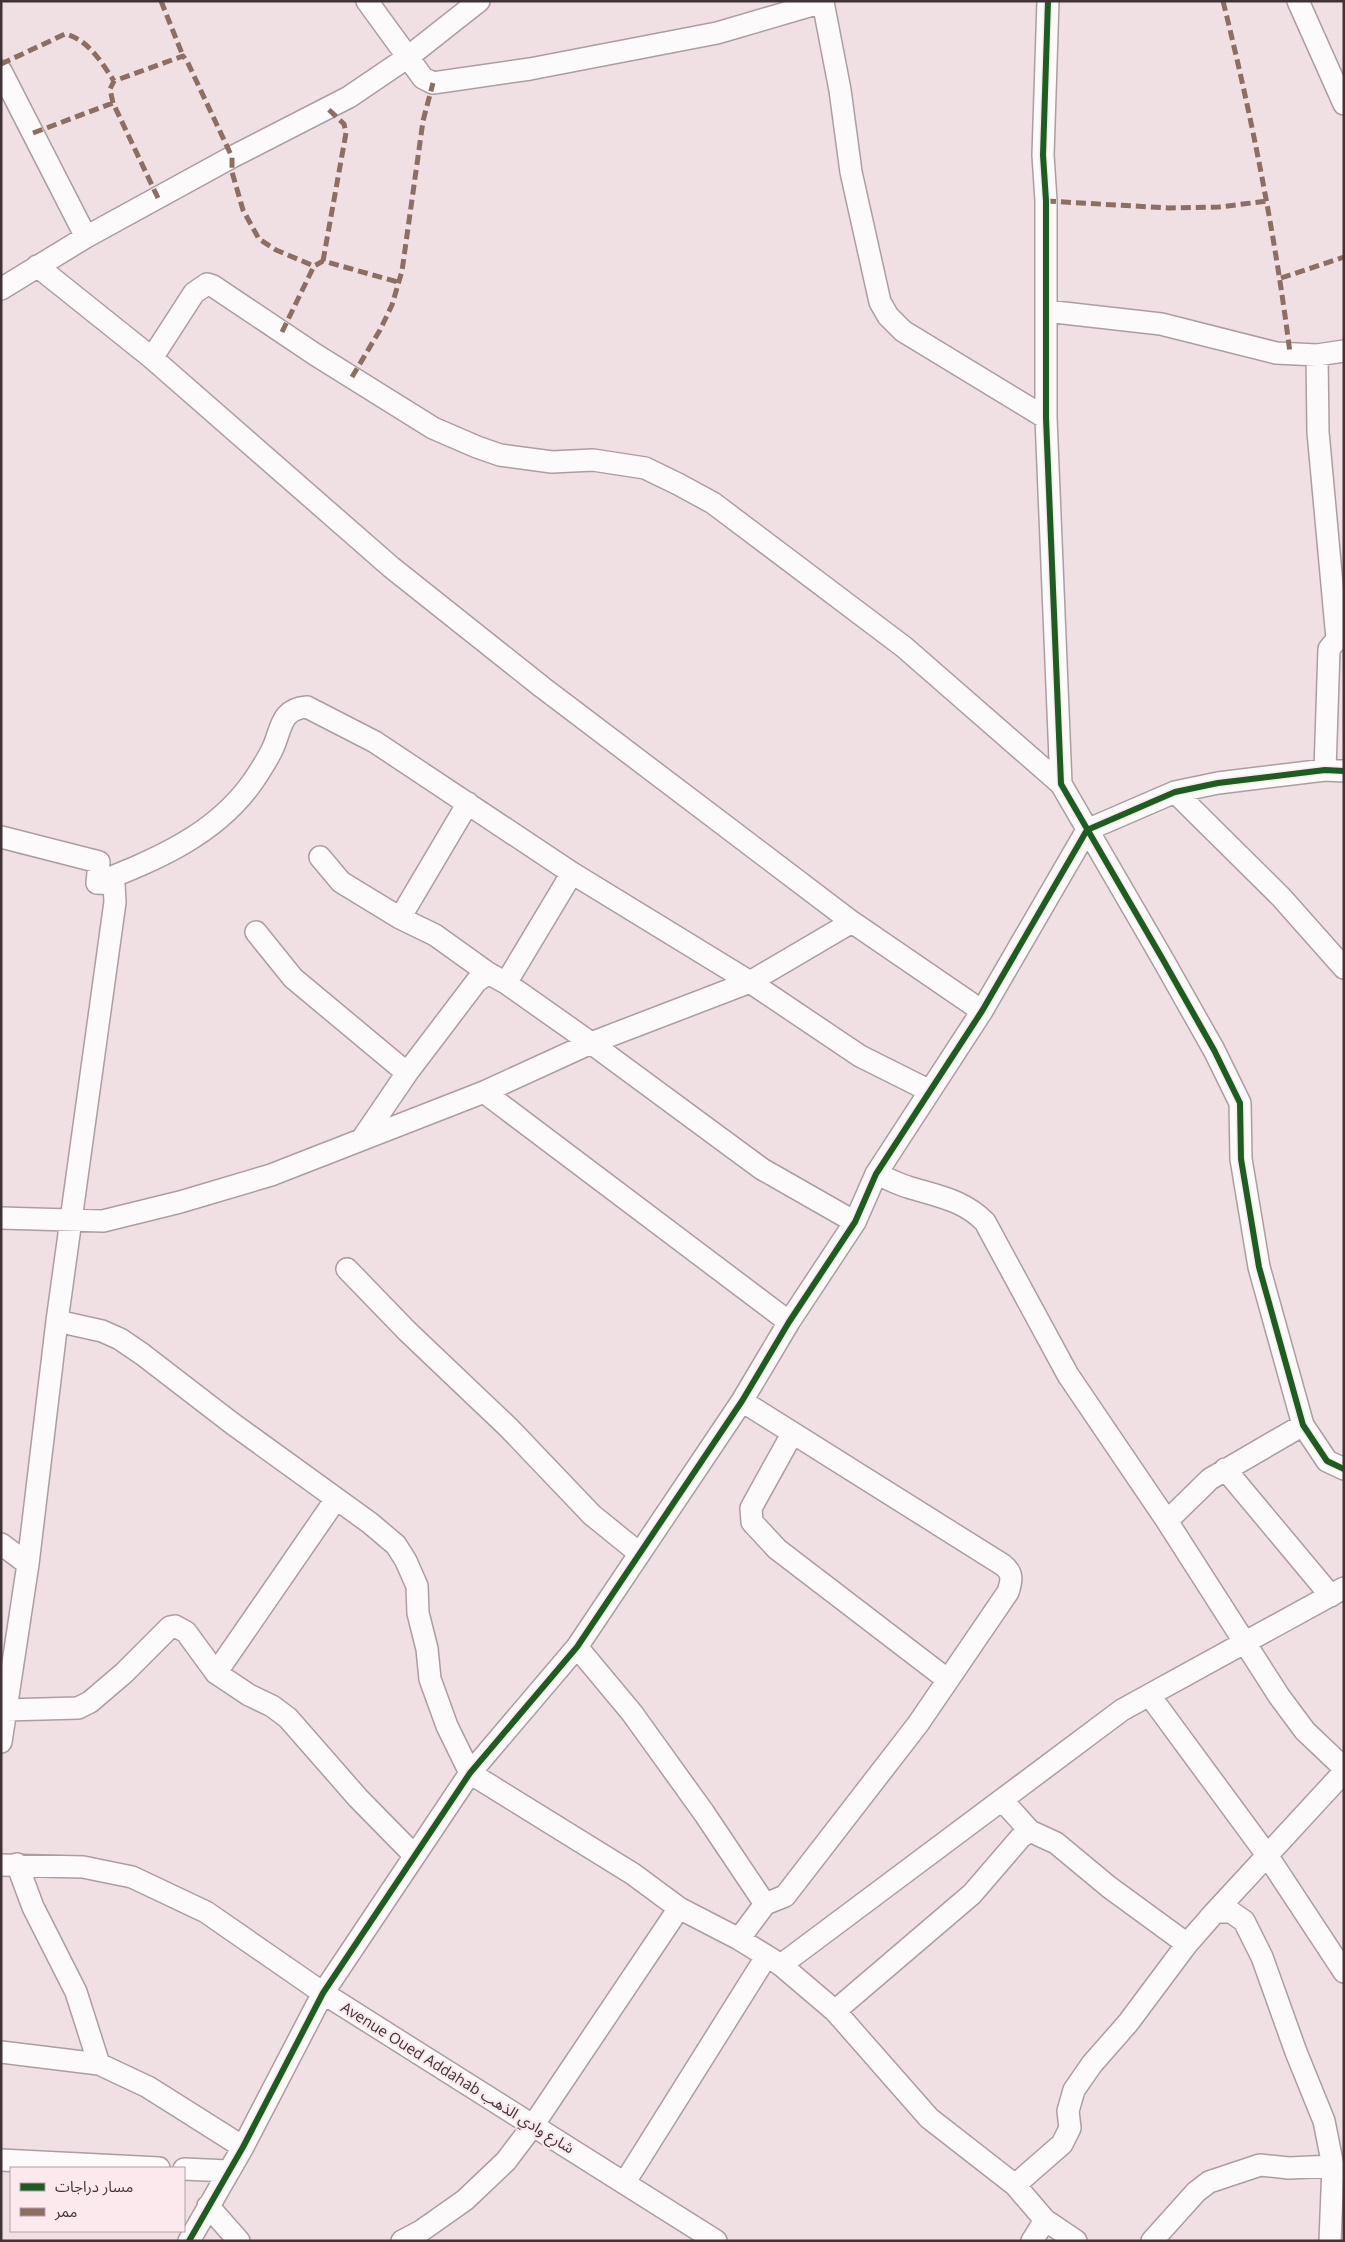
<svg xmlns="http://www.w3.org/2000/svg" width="1345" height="2242" font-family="'Open Sans','Noto Sans Arabic',sans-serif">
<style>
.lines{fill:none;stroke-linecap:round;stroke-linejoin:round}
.minor-casing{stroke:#ab9ea2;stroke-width:24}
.minor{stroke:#fdfafb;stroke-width:21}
.quiet{stroke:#8d6e63;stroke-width:5;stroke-dasharray:10 5;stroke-linecap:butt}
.cycleway-casing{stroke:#fbe9ed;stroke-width:9}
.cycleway{stroke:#1b5e20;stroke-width:6}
.labels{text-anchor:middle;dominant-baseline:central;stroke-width:4.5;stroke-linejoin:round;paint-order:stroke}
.street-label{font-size:15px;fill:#3f3336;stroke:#fbe9ed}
</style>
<rect width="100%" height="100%" fill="#f0dfe3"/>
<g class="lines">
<defs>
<path id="minor" d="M367,1L423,78L433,83L530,69L717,33L823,2L840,90L851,172L880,302L888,316L903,331L1046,418
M1048,1L1043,155L1046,201V418L1061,784L1162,958L1214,1050L1240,1103L1241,1159L1259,1267L1303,1425L1327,1461L1344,1469
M1298,1L1344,104
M1,71L86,237
M37,266L152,358L391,567L542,687L852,922L982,1011
M1,289L86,237L232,157L349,97L408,57L479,1
M1046,311L1161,324L1276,353L1317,355L1344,351
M1317,355L1318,432L1337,639
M152,358L194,293L207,284L213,286L316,355L433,428L477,447L500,455L552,462L593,460L645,468L678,484L713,503L904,647L1061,784
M1325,770L1329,649L1337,639L1344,635
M1175,792L1281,897L1344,968
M1,837L99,862L97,883L114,884L115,902L57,1321L28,1564L1,1742
M320,857L341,882L400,918L435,935L488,973
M97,883C157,859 216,835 254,780C260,771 267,760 272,750C282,730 279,709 307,707L375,742L572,873L750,982L860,1056L930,1091
M400,918L468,803
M256,932L293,978L407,1073
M506,983L572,873
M484,1092L789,1322
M362,1139L407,1073L476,982L488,973L506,983L591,1043L762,1169L855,1222
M876,1174C887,1178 897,1184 908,1187C937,1196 964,1200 985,1222L1068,1375L1167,1521L1279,1696L1305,1731L1344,1768
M1,1218L103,1221L180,1202L271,1175L484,1092L591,1043L750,982L852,922
M347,1269L407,1331L509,1428L592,1515L639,1553
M57,1321L102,1331L120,1339L142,1354L233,1424L370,1523L396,1545L406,1561L417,1586L418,1613L427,1649L430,1679L447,1726L470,1773L633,1874L679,1908L739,1939L781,1965L835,2011L929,2118L1015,2185L1045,2220L1076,2241
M792,1434L751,1508L752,1522L777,1549L948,1680
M1225,1469L1331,1596
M1167,1521L1210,1479L1303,1425
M1,1544L28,1564
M577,1647L632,1713L704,1813L765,1904
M216,1673L336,1499
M1150,1696L1267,1855L1344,1972
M6,1710L78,1708L90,1702L124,1673L170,1627L175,1626L186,1632L216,1673L249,1695L272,1706L288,1718L358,1798L414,1855
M1002,1800L1030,1831
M17,1864L33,1907L76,1992L99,2064
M1,1865L83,1867L132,1877L206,1912L323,1993L716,2241
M1215,1912L1344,1772
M739,1939L765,1904L785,1896L918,1724L1008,1592C1012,1580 1013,1573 1003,1565L742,1401
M781,1965L1122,1710L1344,1588
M835,2011L972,1894L1021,1837L1030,1831L1056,1843L1109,1887L1187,1944
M1,2052L99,2064L148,2087L243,2147
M1,2160L159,2168
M184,2169L228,2171
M625,2182L766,1957
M1015,2185L1062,2144L1070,2128L1068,2111L1074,2090L1092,2064L1128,2023L1187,1944L1215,1912H1231L1244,1921L1262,1957L1296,2052L1324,2121L1333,2166L1330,2241
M208,2206L239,2241
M189,2241L243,2147L323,1993L470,1773L577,1647L742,1401L789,1322L855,1222L876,1174L982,1011L1087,830L1175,792L1218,783L1325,770L1344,771
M402,2241L421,2231L465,2200L506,2161L534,2124L679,1908
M1032,2241L1045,2220
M1152,2241L1196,2192L1209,2182L1260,2165L1289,2168L1333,2166"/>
</defs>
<use href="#minor" class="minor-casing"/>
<use href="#minor" class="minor"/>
<path class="quiet" d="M161,1L183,56
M1223,1C1252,118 1275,234 1290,353
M1,64L65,34C88,39 102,63 114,81
M33,133L113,103
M158,198L113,103L110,89L114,81L183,56L187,61L232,157V172L243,210L259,239L276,250L314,266
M1046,201L1169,208L1219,207L1268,201
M323,261L346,133L344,124L327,108
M1281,278L1344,257
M282,332L314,266L323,261L398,282
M352,377L380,330L392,305L402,271L423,121L433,83"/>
<defs>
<path id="cycleway" d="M1048,1L1043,155L1046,201V418L1061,784L1162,958L1214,1050L1240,1103L1241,1159L1259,1267L1303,1425L1327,1461L1344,1469
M189,2241L243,2147L323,1993L470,1773L577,1647L742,1401L789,1322L855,1222L876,1174L982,1011L1087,830L1175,792L1218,783L1325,770L1344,771"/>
</defs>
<use href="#cycleway" class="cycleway-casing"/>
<use href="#cycleway" class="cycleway"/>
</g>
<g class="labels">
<g class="street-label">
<text transform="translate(458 2077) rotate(32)">Avenue Oued Addahab شارع وادي الذهب</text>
</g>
</g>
<rect width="1345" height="2242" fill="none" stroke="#3f3336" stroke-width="5"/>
<rect x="10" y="2167" width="175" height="65" fill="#fbe9ed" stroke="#b0a0a4"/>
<rect x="20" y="2183" width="25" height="8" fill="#1b5e20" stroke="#b0a0a4"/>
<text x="55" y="2192" font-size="15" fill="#3f3336">مسار دراجات</text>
<rect x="20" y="2208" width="25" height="8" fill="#8d6e63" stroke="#b0a0a4"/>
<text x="55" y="2217" font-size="15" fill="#3f3336">ممر</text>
</svg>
